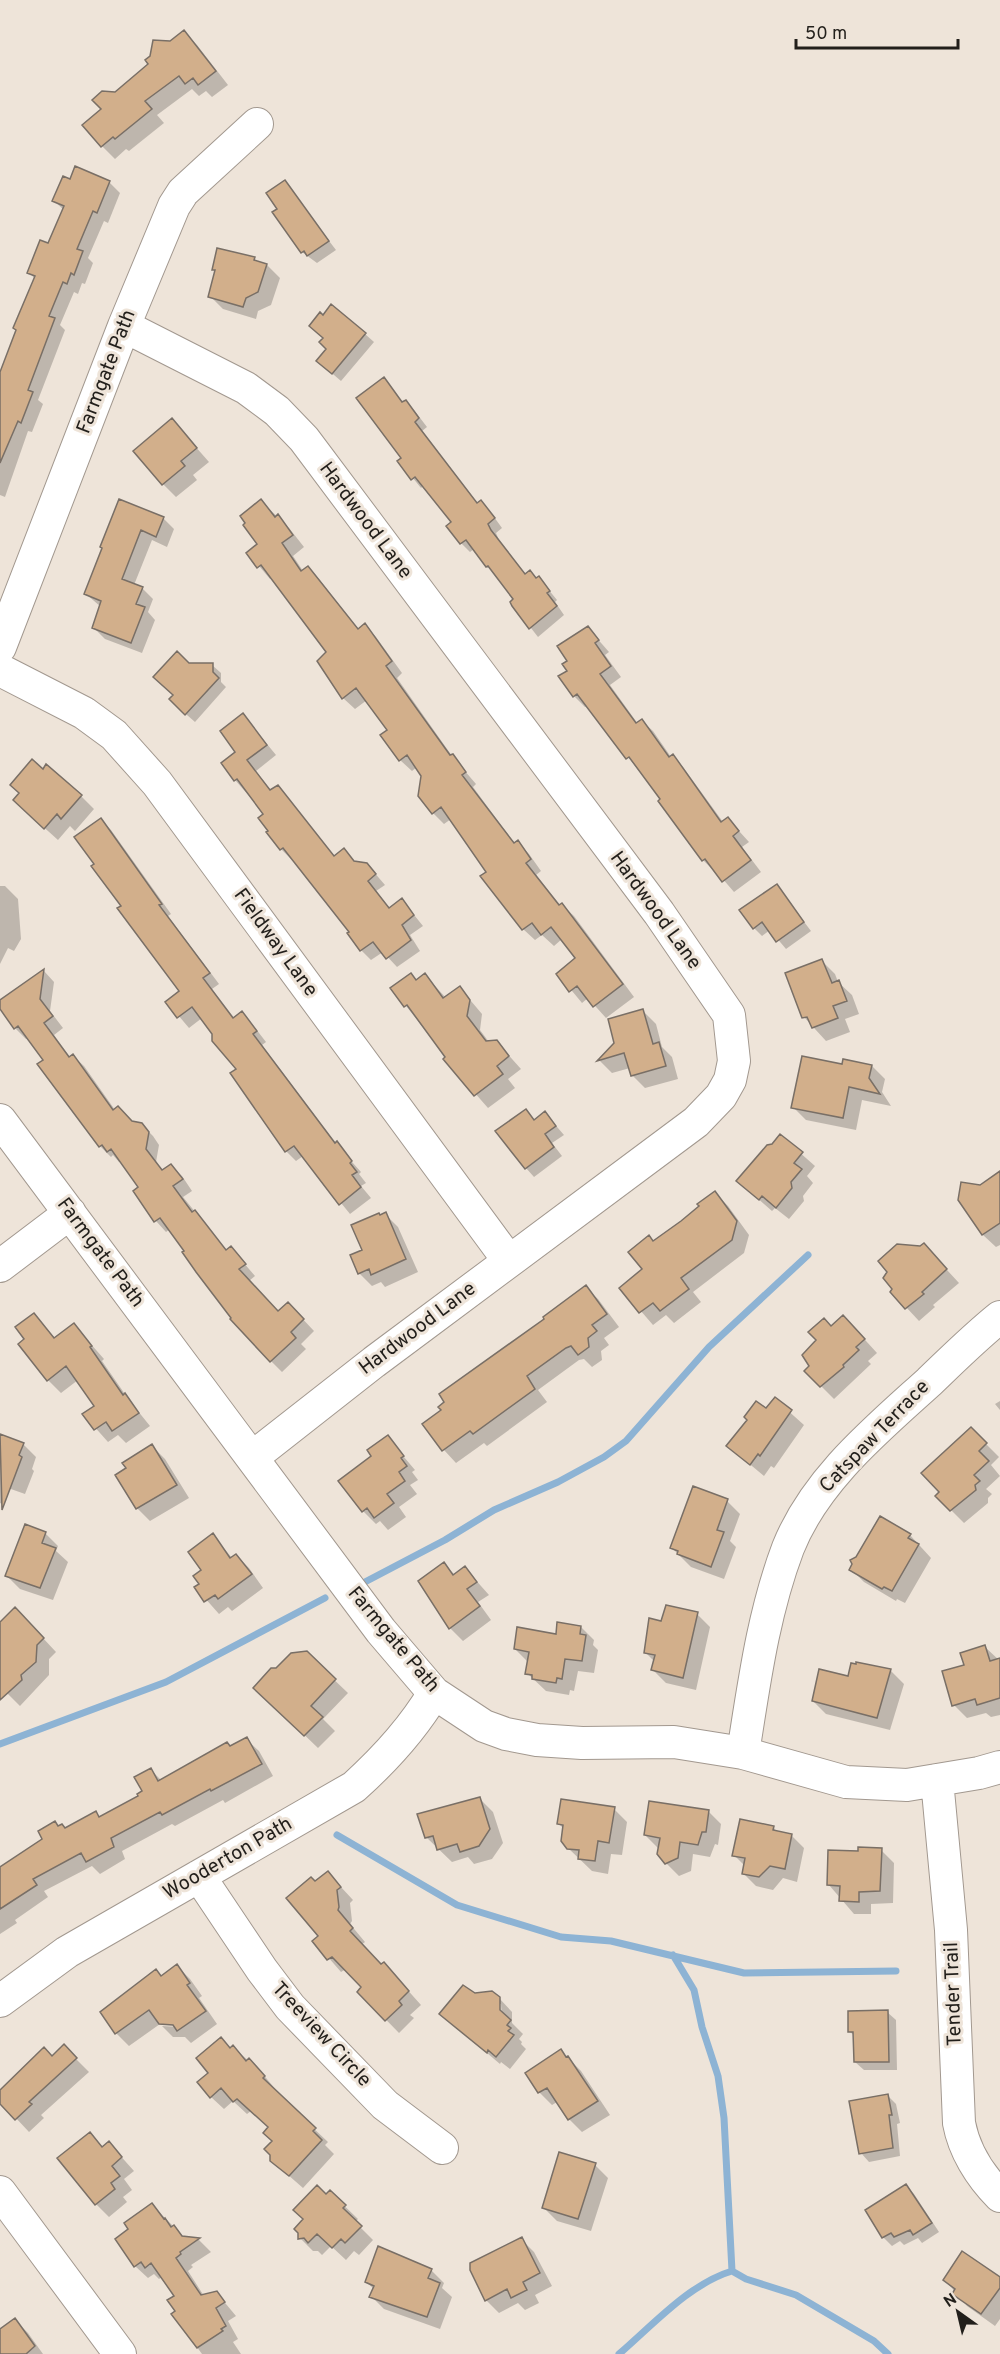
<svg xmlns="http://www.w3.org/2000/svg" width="1000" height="2354" font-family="Overpass,sans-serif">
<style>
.shadow{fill:#0003;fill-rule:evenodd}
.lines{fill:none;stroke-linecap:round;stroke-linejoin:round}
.stream{stroke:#8db3d4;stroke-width:7}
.building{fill:#d2af8b;stroke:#796f66;stroke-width:1.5}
.minor-casing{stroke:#a2988f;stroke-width:34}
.minor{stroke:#fff;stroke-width:32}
.labels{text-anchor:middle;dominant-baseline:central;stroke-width:6;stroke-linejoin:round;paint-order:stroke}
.street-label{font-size:20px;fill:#221f1b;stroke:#eee4d9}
</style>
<rect width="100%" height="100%" fill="#eee4d9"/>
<path class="shadow" d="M184,32L197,45L228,85L212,97L206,91L199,96L192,89L157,115L164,123L129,151L126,149L115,159L102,146L103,109L116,94Z
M71,181L109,182L120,193L108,223L104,221L88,258L93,263L85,284L82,283L78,294L74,292L60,325L65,330L38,400L43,404L32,432L28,431L5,497L0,495V380L35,279L29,272L49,245L64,210L54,201Z
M284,182L336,250L317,263L302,252Z
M254,259L259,263L267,265L280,278L271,305L258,311L256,319L223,309L210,296L216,272L213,269Z
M365,334L374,342L341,381L327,369L328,349L324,338Z
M384,379L403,403L405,402L414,410L427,427L422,431L478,504L481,502L489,510L502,528L496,533L499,540L526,575L537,579L539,578L557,600L555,602L564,615L538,637L513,605L515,599L474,549L470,552L461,543L448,526L453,522L424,485L421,488L399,461L403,458Z
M172,420L209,462L193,475L197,480L176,497L163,484Z
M261,501L289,528L304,547L293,556L303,571L308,568L319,579L359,630L365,625L376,637L402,673L397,678L452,756L476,784L473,787L515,844L518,842L529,854L541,871L536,875L561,906L562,905L574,916L634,997L606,1018L588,998L582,1003L558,974L577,958L562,939L554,946L542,935L535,940L523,929L488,872L451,819L444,824L433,813L423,776L417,767L412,771L400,760L389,731L367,700L355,709L343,698L328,652L272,577L270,579L248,553L259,545Z
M163,518L174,529L167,547L152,540L134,585L142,588L153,599L148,612L155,620L142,653L105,639L94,628L101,607L86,594L103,548Z
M588,628L609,652L605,655L621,677L610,685L638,724L642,721L653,731L671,757L683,767L723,822L728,819L749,842L742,847L761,872L734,892L715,870L714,871L703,860L662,800L588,706L585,707L574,696L560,677L569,671V661Z
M189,664L212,665L221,673V682L226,687L195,722L179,708L174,696Z
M243,715L276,755L256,771L271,791L278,787L287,797L335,857L367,864L385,885L376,891L390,909L402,900L423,926L410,935L420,951L397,967L383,952L371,960L361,950L351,932L293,857L291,859L281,849L265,814L235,780Z
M20,794L81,796L94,809L75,831L70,826L58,840L28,813Z
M101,820L111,830L171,914L168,916L219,984L212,989L235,1019L241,1013L252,1024L266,1042L262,1045L336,1144L361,1172L359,1174L366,1183L361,1186L371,1198L350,1214L303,1156L296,1161L286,1151L238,1069L202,1018L189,1028L167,1002L181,991L97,864Z
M0,886H5L18,899L21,939L14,951L8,948L0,964Z
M777,886L811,931L786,949L770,930L762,936L754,928Z
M822,961L835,974L838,982L852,995L859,1014L845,1019L850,1032L826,1041L804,1017Z
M44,971L54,982L50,1011L63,1028L54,1035L70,1057L73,1056L84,1066L115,1110L132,1123L141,1124L153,1136L159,1145L156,1162L163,1171L171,1166L182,1176L192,1191L183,1197L227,1251L231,1248L255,1276L249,1281L279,1312L299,1315L314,1331L301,1344L306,1349L282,1372L271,1361L170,1229L166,1232L156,1221L140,1188L121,1161L119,1162L113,1155L111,1157L100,1146L45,1060L28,1037L26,1039L15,1028L0,1007V1002Z
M411,975L417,981L425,975L446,998L460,988L482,1014L480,1030L489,1042L496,1041L521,1069L508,1079L515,1088L488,1108L445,1059L447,1058L392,988Z
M643,1011L656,1024L662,1047L672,1057L678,1079L645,1088L632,1075L630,1068L612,1073L600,1061Z
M844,1061L872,1066L885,1079L882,1092L891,1106L862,1100L856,1130L806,1120L793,1107L843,1066Z
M526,1111L538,1126L545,1113L564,1135L552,1143L562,1156L534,1177L526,1168Z
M781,1136L815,1166L807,1176L813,1183L803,1196L804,1201L789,1219L775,1208L772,1211L738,1181Z
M1000,1177V1245L996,1247L983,1235L960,1200Z
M715,1193L728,1206L749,1235L744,1253L693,1292L701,1302L674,1323L666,1315L653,1325L621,1288L644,1269L654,1242L682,1223Z
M385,1214L398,1227L418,1272L385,1287L381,1282L372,1286L359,1273L364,1250L380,1216Z
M936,1258L959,1283L933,1305L935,1307L919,1321L892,1292Z
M585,1287L598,1299L619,1327L604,1338L609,1345L601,1351L602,1360L592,1367L584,1359L579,1360L538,1390L547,1402L487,1446L484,1443L456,1463L444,1450L424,1424L443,1410Z
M34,1315L56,1339L74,1325L104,1359L102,1361L129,1400L150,1426L126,1443L118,1435L108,1442L84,1415L96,1406L78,1380L61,1393L48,1380L26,1339Z
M831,1328L856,1330L877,1353L868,1361L871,1364L834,1399L806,1371L811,1366L818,1340Z
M775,1399L804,1425L774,1468L771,1466L764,1476L728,1446Z
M1000,1401V1410L995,1404Z
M971,1429L999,1457L991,1465L1000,1476L986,1489L992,1494L988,1498V1503L964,1523L937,1496Z
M2,1437L23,1444L36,1457L32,1469L34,1471L25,1494L8,1488L2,1504L0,1503V1442Z
M387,1437L415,1470L412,1472L418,1480L410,1485L417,1494L399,1507L406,1517L388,1530L380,1521L376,1524L363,1511L340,1481L373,1456Z
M152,1446L165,1459L189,1498L150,1521L137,1508L128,1469Z
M727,1501L740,1514L730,1541L736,1547L724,1579L691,1567L672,1548Z
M45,1533L58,1546L56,1551L68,1562L53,1600L20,1589L7,1576Z
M213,1535L232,1558L236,1555L249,1568L263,1588L232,1611L228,1607L219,1614L196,1588L201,1584Z
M910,1535L931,1558L905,1603L897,1599L896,1601L864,1582L851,1569Z
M444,1564L455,1575L465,1568L489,1595L478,1602L491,1620L463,1641L450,1628Z
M697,1614L710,1627L696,1690L666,1683L653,1670L655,1662L645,1652L662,1622Z
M28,1622L56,1652L49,1659V1675L20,1706L7,1693L0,1699V1623Z
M581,1627L594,1640L593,1645L598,1650L594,1673L578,1671L574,1691L570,1690L569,1695L546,1691L527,1673L528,1662L515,1649Z
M985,1647L1000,1661V1715L991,1717L986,1713L967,1718L954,1705L966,1666Z
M306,1653L348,1693L323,1719L335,1731L318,1748L268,1700L277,1670Z
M858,1663L891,1671L904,1684L890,1730L826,1714L813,1701L849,1678Z
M246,1739L259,1751L273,1776L225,1803L223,1800L175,1826L172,1824L122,1851L125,1859L100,1874L92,1866L44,1891L48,1897L15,1920L17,1923L0,1934V1867L1,1868L59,1827L66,1829L96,1813L101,1818L140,1796L151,1770L162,1781Z
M480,1799L493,1812L503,1843L492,1859L474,1864L468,1857L452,1862L426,1837Z
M614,1809L627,1822L622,1855L611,1854L608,1874L592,1871L568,1848L564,1829L559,1824Z
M708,1811L721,1824L718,1845L715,1844L710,1857L693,1854L691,1871L679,1876L666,1863L658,1848L645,1835Z
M773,1827L778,1833L791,1835L804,1848L797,1882L783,1878L773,1890L756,1886L743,1873L745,1866L734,1855Z
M881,1850L894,1863L893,1903L871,1904V1914H854L829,1885L859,1852Z
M328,1873L353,1900L350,1903L352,1921L350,1924L365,1942L361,1945L382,1966L396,1977L421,2005L410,2015L414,2018L399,2033L359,1992L363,1987L346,1969L341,1972L314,1941L320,1936L315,1883Z
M177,1966L190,1979L202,1996L199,1998L217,2024L191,2043L185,2037H173L162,2026L180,2027V2024H160L129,2046L116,2033Z
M474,1995L499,1998L512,2012V2023L523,2034L519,2039L522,2042L521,2044L526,2049L510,2069L501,2062L500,2064L441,2014ZM498,2004H501L502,2018Z
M887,2012L896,2020L897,2070H864L855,2062V2036L850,2032Z
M64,2047L89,2072L41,2115L44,2118L29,2132L0,2101V2091L52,2058Z
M233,2047L262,2073L276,2090L275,2092L328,2142L325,2145L334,2154L303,2188L271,2160L274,2141L270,2128L251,2111L247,2114L233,2101L224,2109L211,2097L210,2073Z
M561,2051L581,2071L610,2115L582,2132L569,2119L557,2102L552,2105L539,2092Z
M888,2096L896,2104L900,2123L897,2124L900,2156L869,2162L861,2153Z
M90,2134L104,2148L109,2143L134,2171L124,2179L132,2190L123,2197L127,2202L109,2217L96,2204Z
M595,2165L608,2178L591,2231L557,2221L544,2208Z
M906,2186L914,2194L939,2232L922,2243L918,2238L904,2245L900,2241L892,2246L883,2237L867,2211Z
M330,2192L358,2219L355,2222L373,2240L359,2255L354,2251L346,2260L331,2246L322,2255L318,2251H313L300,2238Z
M152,2205L185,2238L199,2240L211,2252L191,2265L193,2267L188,2271L204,2296L216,2292L236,2316L228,2321L238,2339L233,2342L241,2354H202L173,2314L177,2311L176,2296L162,2277L159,2279L154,2274L148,2278L135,2266L130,2230Z
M521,2239L534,2252L552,2286L535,2295L539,2303L525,2310L518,2303L499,2313L486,2300Z
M431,2270L444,2283L442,2288L452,2297L440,2329L384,2309L371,2296L374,2289L366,2282Z
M1000,2279V2319L995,2326L967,2306L945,2280Z
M15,2320L28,2333L43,2354H0V2330Z"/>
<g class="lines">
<path class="stream" d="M363,1583L445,1540L494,1510L558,1482L604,1457L626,1441L709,1347L808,1255
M0,1744L166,1682L325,1598
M337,1835L457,1905L561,1937L611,1941L744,1973L896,1971
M673,1955L694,1990L702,2027L718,2076L724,2118L732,2271
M619,2354C653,2325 689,2284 732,2271L746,2279L796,2295L874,2341L888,2354"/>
</g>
<path class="building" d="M184,30L216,71L198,85L193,78L185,84L179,76L145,101L152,109L115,139L113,137L101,147L82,125L101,109L92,100L102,91L115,92L148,64L145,60L150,56L153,40L170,41Z
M75,166L110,181L97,213L93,211L77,249L83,251L74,275L71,273L67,284L63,282L49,316L55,318L28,390L33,392L21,423L18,421L0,463V372L16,330L13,328L35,276L27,273L40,240L48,243L64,206L52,201L63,176L70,179Z
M285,180L329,241L307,256L304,251L301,253L272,212L277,209L266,193Z
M217,248L255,257L254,260L267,264L258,292L246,298L243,307L208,297L215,270H212Z
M331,304L366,333L332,374L316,361L326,349L319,342L323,338L309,326L320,312L323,315Z
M384,377L402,402L406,400L419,418L415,422L477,503L481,500L495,518L488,524L491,530L525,574L530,570L536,578L539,576L550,591L547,593L557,606L529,629L512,606L510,602L513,599L488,566L486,567L466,540L460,544L446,526L451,522L415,477L411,480L397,461L401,458L356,398Z
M172,418L197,448L181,461L185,466L162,485L133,451Z
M119,499L164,517L156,537L141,530L122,579L143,587L136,604L145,607L131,643L92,628L101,601L84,594L102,548L100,547Z
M261,499L275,517L278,514L293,535L282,543L301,571L308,566L358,629L365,623L392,661L386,666L450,755L453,754L466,772L462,775L514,843L518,840L531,859L526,863L559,905L562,903L623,984L593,1007L577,986L569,992L556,974L575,958L551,927L541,935L532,923L522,930L480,876L486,872L441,807L432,814L418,796L421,776L407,755L399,761L380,735L387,730L356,688L342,699L317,661L326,652L261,565L257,568L246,553L257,544L243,525L245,523L240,516Z
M588,626L599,640L595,643L611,666L600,674L636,723L642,719L669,757L673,754L721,822L728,817L739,831L733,836L751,860L722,882L705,859L702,861L658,801L660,799L629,757L626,759L577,694L573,697L558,676L567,671L562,664L567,661L557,646Z
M177,651L189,663H213V672L219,678L185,715L169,699L173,695L153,677Z
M243,713L267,745L247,760L270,790L278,785L334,856L344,848L354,861L367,863L376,874L368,881L389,908L402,898L414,915L402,925L411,940L386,959L373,942L360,951L347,933L349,932L283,848L280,850L266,832L268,831L258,818L263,814L237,779L234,781L221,763L235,752L220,731Z
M32,759L43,769L46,764L82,795L61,819L57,814L44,829L13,800L19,793L10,785Z
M101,818L162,904L159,905L210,973L203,978L233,1018L242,1011L257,1031L253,1034L335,1143L337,1141L352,1161L350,1163L357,1172L352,1175L361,1187L339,1205L294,1146L285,1152L230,1073L236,1069L212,1041V1034L192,1007L177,1018L165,1002L179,991L117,908L121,906L91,866L94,864L74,837Z
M777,884L804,922L776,942L762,922L753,929L739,910Z
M822,959L832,983L839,980L847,1001L833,1006L838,1018L812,1028L807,1017L802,1018L785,973Z
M44,969L40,999L53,1016L44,1023L69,1057L73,1054L113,1110L118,1106L132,1121L142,1123L149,1132L146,1149L162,1170L171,1164L183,1179L173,1186L192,1212L195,1210L226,1250L231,1246L246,1264L239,1269L278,1311L288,1302L304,1319L291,1332L296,1338L270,1362L230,1319L231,1318L196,1272L182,1252L184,1251L160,1218L154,1222L133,1191L138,1187L111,1149L107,1152L102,1145L99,1147L37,1064L43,1060L18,1026L14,1029L0,1009V1000Z
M411,973L416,980L425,973L443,998L460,986L470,1000L467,1016L486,1041L497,1040L509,1056L497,1066L503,1074L474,1096L443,1059L445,1057L407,1005L404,1007L390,988Z
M643,1009L653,1044L659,1042L666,1066L631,1076L624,1053L597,1061L614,1043L608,1019Z
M802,1056L842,1064L843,1059L872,1065L869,1078L880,1094L849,1087L843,1118L791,1108Z
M526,1109L534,1120L545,1111L556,1126L545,1134L554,1147L525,1169L495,1131Z
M780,1134L803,1152L794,1163L802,1169L791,1182L792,1188L776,1208L762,1196L759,1200L736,1181L767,1145L772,1144Z
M1000,1171V1223L982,1235L958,1200L961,1182L980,1185Z
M715,1191L737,1221L732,1240L681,1278L689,1289L660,1311L653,1303L639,1313L619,1288L642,1269L628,1252L649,1235L653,1241L681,1221L699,1206L697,1204Z
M386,1212L406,1259L371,1275L369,1269L358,1274L350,1255L362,1250L351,1225L379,1213L380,1215Z
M924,1243L947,1269L922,1292L924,1294L905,1309L890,1292L892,1289L883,1278L887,1272L878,1261L897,1244L920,1246Z
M586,1285L607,1314L592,1325L597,1331L588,1338L589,1347L578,1355L571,1346L566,1348L527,1376L535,1389L473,1434L470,1431L442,1451L422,1424L441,1410L438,1407L444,1402L439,1394L544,1319L543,1317Z
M34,1313L54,1338L74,1323L92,1346L90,1347L123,1395L125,1393L139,1413L112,1431L106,1422L94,1430L82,1414L94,1406L66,1366L47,1381L18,1344L24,1339L15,1327Z
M843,1315L865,1339L856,1347L859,1350L843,1365L844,1367L820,1387L804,1371L809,1366L802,1355L816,1340L808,1332L824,1318L831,1326Z
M775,1397L792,1410L760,1456L758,1454L750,1465L726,1446L747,1420L744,1417L756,1401L766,1408Z
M971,1427L987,1443L979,1451L989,1461L974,1475L980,1481L975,1485L976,1490L950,1511L935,1496L939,1492L921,1473Z
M0,1434L24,1443L19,1455L22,1457L2,1510Z
M388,1435L404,1456L401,1458L407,1466L399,1472L405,1481L387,1494L394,1503L374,1518L367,1508L362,1512L338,1481L371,1456L367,1450Z
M152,1444L177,1485L136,1509L115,1475L126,1468L122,1463Z
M693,1486L728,1499L717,1530L724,1532L711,1567L677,1554L678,1551L670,1548Z
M880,1516L911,1534L908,1538L919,1544L892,1591L884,1587L882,1589L849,1570L852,1564L850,1560L856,1557Z
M25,1524L46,1532L42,1543L56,1548L40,1588L5,1576Z
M213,1533L230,1558L236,1554L252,1574L218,1599L215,1595L204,1602L194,1587L199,1584L193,1576L201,1570L188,1552Z
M444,1562L453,1575L465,1566L477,1582L467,1589L480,1606L449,1629L418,1581Z
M666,1605L698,1612L683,1678L651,1670L655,1655L644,1653L649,1618L661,1621Z
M15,1607L44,1638L37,1645L36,1662L21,1675L22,1680L0,1700V1622Z
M557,1622L581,1626L580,1634L586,1635L582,1661L565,1659L562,1679L557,1678L556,1683L532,1679V1675L525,1674L529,1652L514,1649L517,1627L556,1634Z
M985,1645L990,1661L1000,1658V1698L977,1705L975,1699L952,1706L942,1671L964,1665L960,1653Z
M307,1651L336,1679L311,1706L323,1717L304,1736L253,1688L271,1668H276L291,1653Z
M856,1662L891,1669L877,1718L812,1701L819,1669L848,1676L851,1663L856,1664Z
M247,1737L262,1764L211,1791L210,1789L162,1815L160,1812L111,1838L114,1847L86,1862L81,1853L33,1879L37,1885L0,1909V1867L42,1839L38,1831L55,1821L58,1826L62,1824L65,1828L96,1811L99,1817L138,1796L137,1794L142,1791L134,1777L151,1768L158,1781L227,1742L230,1746Z
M480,1797L490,1829L479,1846L460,1852L457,1844L437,1850L433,1836L425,1838L417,1814Z
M561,1799L615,1807L609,1843L598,1841L595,1861L578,1859L579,1850L567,1849L561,1841L563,1825L557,1824Z
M649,1801L709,1810L706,1832H702L698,1845L680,1842L678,1858L665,1864L657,1854L660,1838L644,1835Z
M740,1819L774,1826L773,1830L792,1834L785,1869L770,1866L759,1877L742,1874L745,1858L732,1856Z
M858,1847L882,1848L880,1891L859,1892V1902L839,1901L840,1886L827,1885L828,1850L858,1851Z
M328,1871L341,1887L337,1890L339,1907L338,1910L353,1928L350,1931L381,1964L384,1962L409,1991L399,2001L402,2005L385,2021L357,1992L361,1987L332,1957L327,1960L312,1941L318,1936L286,1898L311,1877L315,1881Z
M177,1964L190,1983L187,1985L206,2011L177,2031L173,2025L159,2024L149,2010L115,2034L100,2012L156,1969L161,1976Z
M463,1985L475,1993L492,1991L500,1997V2010L511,2020L507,2025L511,2028L508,2031L514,2035L496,2057L488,2050L487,2053L439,2014Z
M888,2010L889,2062H854L853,2032H848V2011Z
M221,2037L230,2048L233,2045L246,2061L249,2058L265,2076L263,2078L316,2128L313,2131L322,2140L289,2176L270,2161V2155L264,2149L272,2141L263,2133L268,2127L237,2099L233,2102L221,2088L210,2098L197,2082L208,2073L196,2058Z
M64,2044L77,2058L29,2102L32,2104L15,2120L0,2104V2090L44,2047L52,2056Z
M561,2049L566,2057L568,2056L598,2101L568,2120L547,2088L538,2093L525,2073Z
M888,2094L892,2115H889L893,2148L859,2154L849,2101Z
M90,2132L102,2147L109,2141L122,2157L112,2166L120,2176L111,2183L115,2189L95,2205L57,2158Z
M559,2152L596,2163L578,2219L542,2208Z
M906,2184L932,2223L913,2235L910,2230L894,2237L891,2233L882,2238L865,2210Z
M317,2185L326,2194L330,2190L346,2205L343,2208L362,2226L345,2243L341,2239L332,2248L317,2234L308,2243L304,2238L298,2239V2233L294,2229L303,2219L293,2210Z
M152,2203L164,2219L165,2218L171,2227L174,2225L182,2236L200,2238L180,2252L181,2254L176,2258L201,2295L217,2291L225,2302L216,2308L226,2326L221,2329L223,2331L197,2348L171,2314L175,2311L167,2300L174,2296L151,2263L145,2268L141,2262L134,2267L115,2239L128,2229L124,2223Z
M522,2237L540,2273L523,2282L527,2290L511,2298L507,2289L485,2301L470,2270V2263Z
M378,2246L432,2269L428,2278L440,2283L427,2317L369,2297L374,2286L365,2282Z
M962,2251L1000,2277V2288L981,2314L952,2294L955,2289L943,2280Z
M15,2318L35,2346L26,2354H0V2329Z"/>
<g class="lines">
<defs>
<path id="minor" d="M124,326L246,388L277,411L304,439L659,913L729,1015L734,1061L730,1080L721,1096L696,1122L374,1362L253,1457
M0,647L124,326L174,206L183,192L257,124
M0,670L84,713L114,735L157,783L509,1261
M0,1120L381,1631L434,1693L484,1726L506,1734L537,1740L582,1743L674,1742L743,1753L846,1782L907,1785L979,1773L1000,1767
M0,1266L70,1213
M743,1753C754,1684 763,1614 788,1548C815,1480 876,1430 929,1382C952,1360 975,1337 1000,1317
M937,1780L951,1930L959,2123C964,2150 980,2176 1000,2196
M199,1876L262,1970L290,2007L385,2105L442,2148
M0,2001L67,1952L354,1787C385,1759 412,1730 434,1693
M0,2192L120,2354"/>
</defs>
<use href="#minor" class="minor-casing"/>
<use href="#minor" class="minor"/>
</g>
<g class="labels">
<g class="street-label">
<text transform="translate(107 372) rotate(-69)">Farmgate Path</text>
<text transform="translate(365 521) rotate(53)">Hardwood Lane</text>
<text transform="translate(655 911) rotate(54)">Hardwood Lane</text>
<text transform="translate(275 943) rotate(54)">Fieldway Lane</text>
<text transform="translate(100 1253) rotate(53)">Farmgate Path</text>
<text transform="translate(418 1329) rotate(-37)">Hardwood Lane</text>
<text transform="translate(875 1437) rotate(-46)">Catspaw Terrace</text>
<text transform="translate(393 1640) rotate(50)">Farmgate Path</text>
<text transform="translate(228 1859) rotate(-30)">Wooderton Path</text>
<text transform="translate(954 1994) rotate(-92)">Tender Trail</text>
<text transform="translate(321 2035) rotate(47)">Treeview Circle</text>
</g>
</g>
<g transform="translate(958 2312) rotate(326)" stroke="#eee4d9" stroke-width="4.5" paint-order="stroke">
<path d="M0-4.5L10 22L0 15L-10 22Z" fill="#221f1b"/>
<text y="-9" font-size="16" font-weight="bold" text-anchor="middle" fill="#221f1b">N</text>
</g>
<path d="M796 39v9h162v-9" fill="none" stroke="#221f1b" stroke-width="3"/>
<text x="805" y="39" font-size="18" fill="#221f1b" stroke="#eee4d9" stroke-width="4.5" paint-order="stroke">50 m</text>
</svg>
